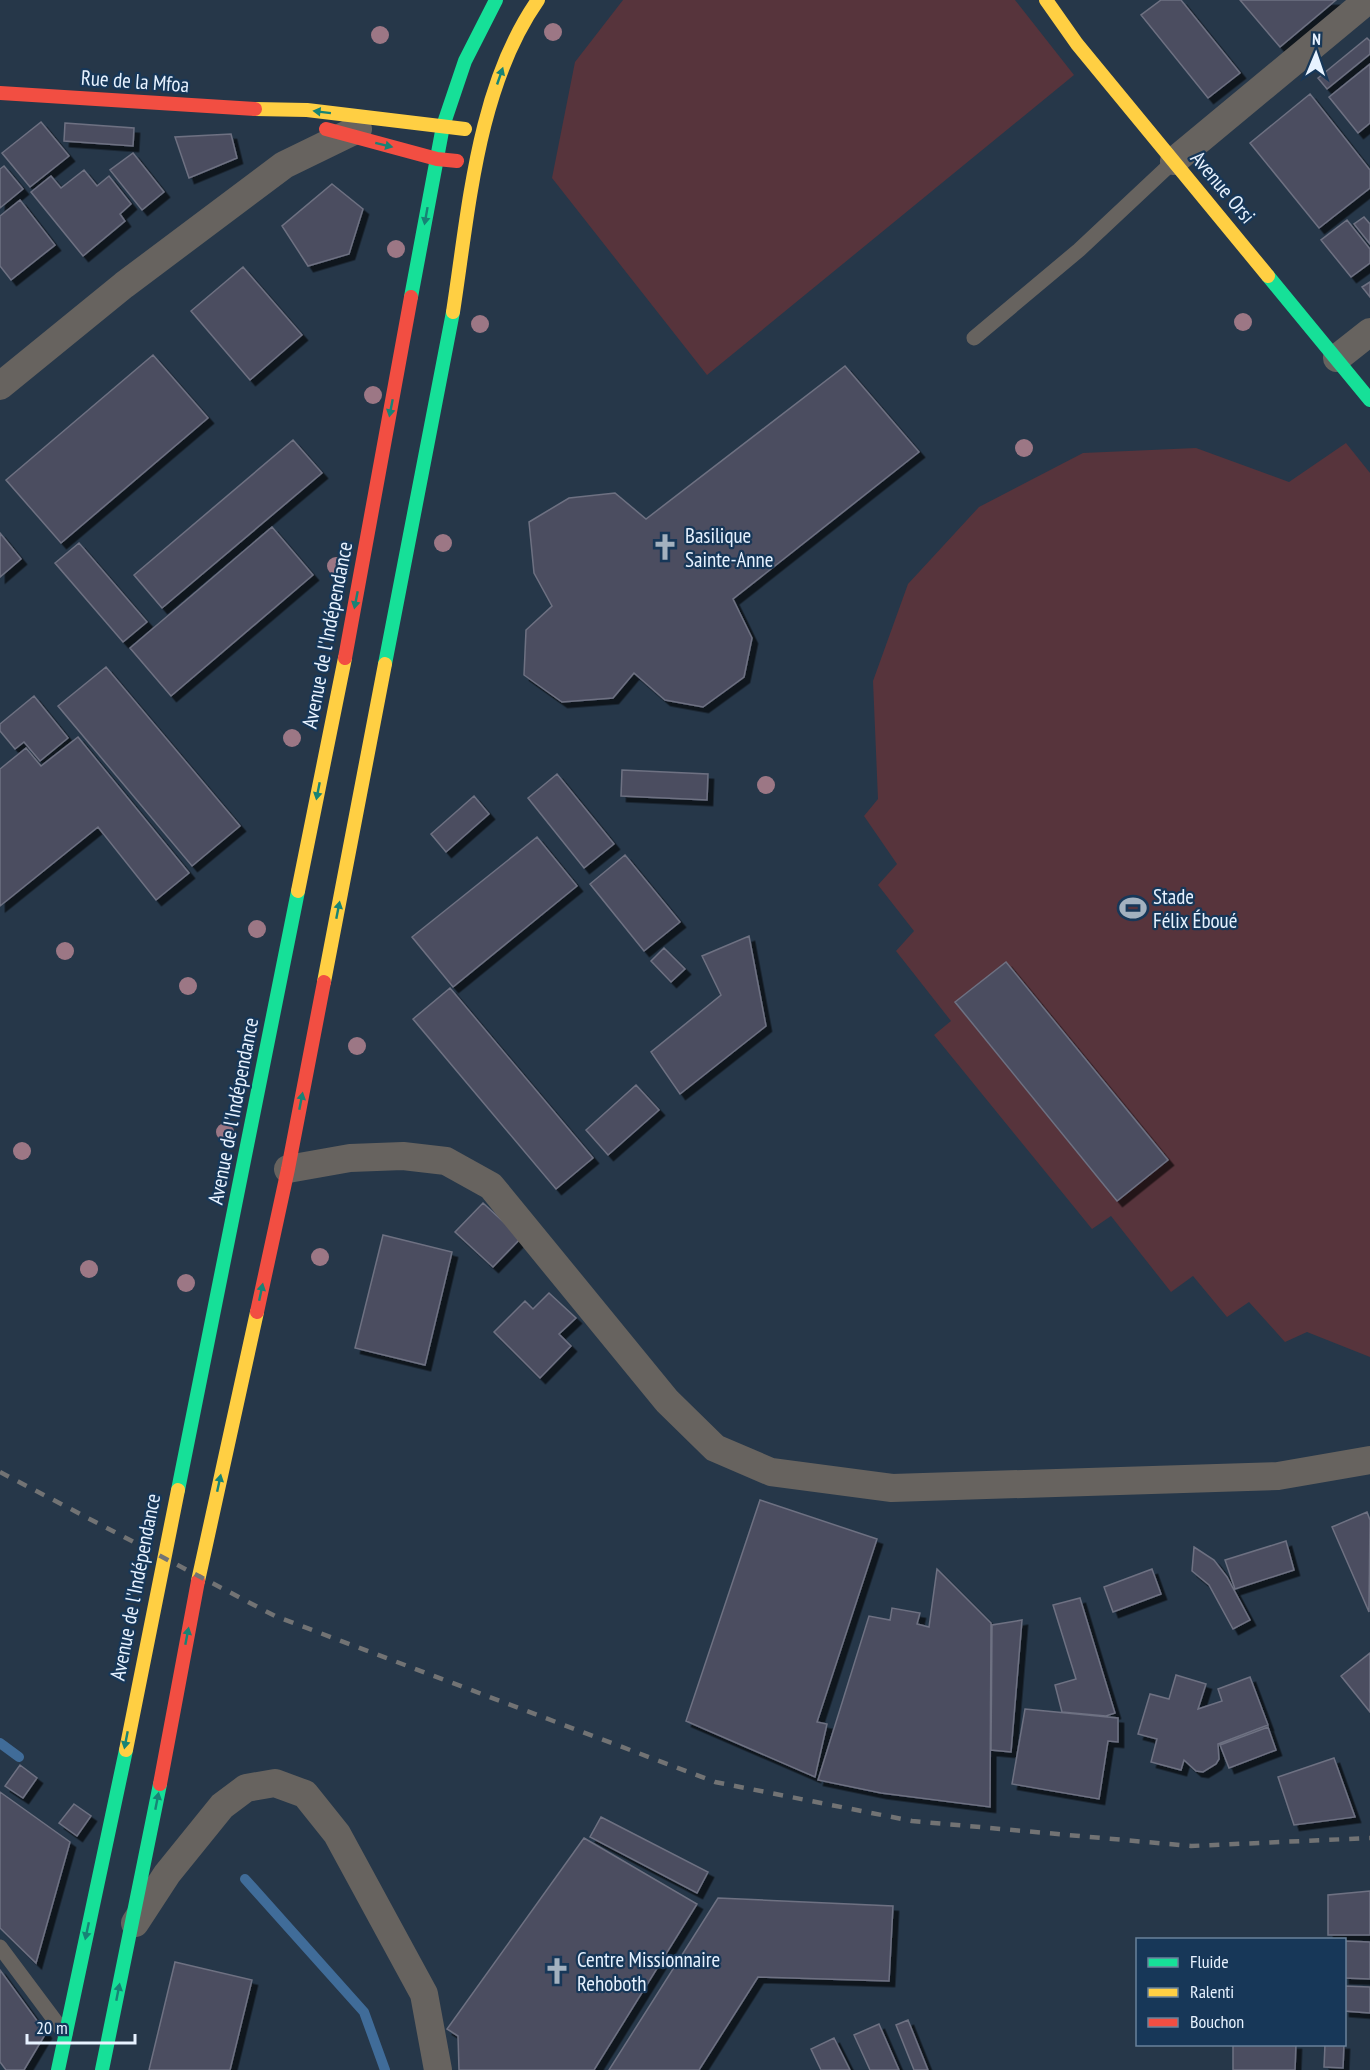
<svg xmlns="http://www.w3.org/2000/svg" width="1370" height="2070" font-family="'PT Sans Narrow',sans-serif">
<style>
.green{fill:#57343c}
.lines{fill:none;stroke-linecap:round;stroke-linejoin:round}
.stream{stroke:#406c99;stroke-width:10}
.building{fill:#4c4e61;stroke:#6e7182;stroke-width:1.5;filter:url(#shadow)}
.lane{stroke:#67635f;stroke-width:15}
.street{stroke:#67635f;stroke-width:28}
.fast{stroke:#16e098;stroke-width:14}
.slow{stroke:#ffcf43;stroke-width:14}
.jam{stroke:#f24e42;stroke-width:14}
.rail{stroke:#727374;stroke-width:4.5;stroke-dasharray:10 10;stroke-linecap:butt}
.tree{fill:#9c7785}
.oneway{fill:#178375}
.labels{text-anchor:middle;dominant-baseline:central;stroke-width:4.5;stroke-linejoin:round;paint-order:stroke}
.street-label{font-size:21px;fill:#e7f2ff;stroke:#173758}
.poi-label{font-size:21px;fill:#e7f2ff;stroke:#173758;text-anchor:start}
</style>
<defs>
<filter id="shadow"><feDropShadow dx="5.5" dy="5.5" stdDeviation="0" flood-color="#0009"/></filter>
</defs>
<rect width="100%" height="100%" fill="#263749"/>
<path class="green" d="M623,0H1015L1074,75L707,375L552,178L575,62Z
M1346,443L1370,473V1357L1307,1332L1285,1342L1249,1302L1227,1317L1193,1276L1171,1292L1111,1216L1092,1229L934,1035L951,1021L896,951L914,931L878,885L897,864L864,816L878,799L873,681L908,584L979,507L1083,453L1196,448L1289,482Z"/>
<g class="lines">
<path class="stream" d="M0,1743L19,1757
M245,1879L364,2012L385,2070"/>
</g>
<path class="building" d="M1161,0H1181L1240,73L1208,98L1141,15Z
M1240,0H1336L1280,47Z
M1367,38L1370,41V54L1327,89L1318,78Z
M1370,64V123L1358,133L1329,97Z
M1310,94L1370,170V188L1319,228L1250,143Z
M41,122L69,156L30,187L2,153Z
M65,123L134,128L133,146L64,141Z
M231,134L237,158L189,178L175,137Z
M133,153L164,192L142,210L110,170Z
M4,166L23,189L0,208V169Z
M84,170L97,186L109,176L131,204L120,214L125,221L83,256L31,192L51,176L61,188Z
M332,184L363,209L349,254L308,266L282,226Z
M20,200L55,245L11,280L0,266V216Z
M1364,217L1370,224V244L1354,224Z
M1347,220L1370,249V263L1351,277L1321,240Z
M243,267L302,335L250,380L191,311Z
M1370,282V297L1362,287Z
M153,355L208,418L61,543L6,480Z
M845,366L919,452L733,599L752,638L744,677L703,707L665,700L634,673L613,698L562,702L524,675L526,630L552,606L534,573L529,522L569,498L615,493L646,519Z
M293,440L322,473L162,608L134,575Z
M272,527L313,575L171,696L130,648Z
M0,533L21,559L0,577Z
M79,543L147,622L123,642L55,563Z
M106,667L240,826L192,866L58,706Z
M34,696L68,738L40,761L24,742L15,749L0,731V724Z
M78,737L189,873L156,900L98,827L0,906V769L26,748L41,766Z
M622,770L708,774L707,800L621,796Z
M557,774L614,844L584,868L528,798Z
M474,796L489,814L446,852L431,834Z
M537,837L577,886L453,987L412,937Z
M625,855L680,922L644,951L590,884Z
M749,936L766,1026L680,1094L651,1052L721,995L702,956Z
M664,948L685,969L671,982L651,961Z
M1006,962L1168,1160L1117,1201L955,1002Z
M450,988L593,1158L556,1189L413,1019Z
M636,1085L659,1110L608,1155L586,1130Z
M483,1203L521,1238L493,1267L455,1232Z
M383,1235L452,1252L425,1365L355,1348Z
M549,1293L576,1318L559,1334L571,1346L540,1378L494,1332L525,1301L533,1309Z
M760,1500L877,1539L817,1722L827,1724L815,1777L686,1721Z
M1367,1512L1370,1520L1369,1612L1332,1527Z
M1286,1541L1294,1570L1235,1589L1225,1560Z
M1194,1547L1214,1560L1227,1577L1250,1620L1233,1629L1209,1585L1192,1571Z
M937,1569L991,1623L990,1807L881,1793L818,1780L869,1616L890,1620L892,1608L920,1613L917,1624L929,1627Z
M1152,1569L1161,1594L1113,1612L1104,1587Z
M1080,1598L1115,1713L1106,1716L1062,1712L1055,1685L1076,1679L1053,1605Z
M1022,1620L1011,1752L991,1750L992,1625Z
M1370,1653V1712L1341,1676Z
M1176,1675L1206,1684L1198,1709L1222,1701L1218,1689L1250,1677L1268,1725L1218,1744L1219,1759L1216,1764L1203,1772L1196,1771L1184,1760L1181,1770L1151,1762L1157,1739L1138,1734L1150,1694L1169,1699Z
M1025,1709L1118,1718V1742L1108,1741L1099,1799L1012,1784Z
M1268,1727L1276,1750L1229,1768L1220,1745Z
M1334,1758L1355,1817L1294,1825L1278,1777Z
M20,1765L37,1778L23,1798L5,1786Z
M0,1792L70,1842L36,1963L0,1928Z
M74,1804L91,1816L77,1836L59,1823Z
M601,1817L708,1872L697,1893L590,1837Z
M584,1838L697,1904L594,2070H459L458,2036L447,2029Z
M1370,1891V1935H1328V1895Z
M718,1898L893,1906L889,1981L758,1977L699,2070H609Z
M1344,1941L1370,1942V1979L1344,1978Z
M175,1962L252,1980L230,2070H149Z
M0,1970L46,2033L24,2070H6L0,2062Z
M1344,1986L1370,1987V2013L1344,2011Z
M908,2020L928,2070H914L896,2025Z
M879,2024L899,2070H870L854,2035Z
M834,2038L850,2070H821L811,2049Z
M1233,2044H1296L1295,2070H1233Z
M1325,2044H1344L1343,2068L1324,2067Z"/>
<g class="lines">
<path class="lane" d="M974,338L1079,250L1174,161
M0,1947L65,2034"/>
<path class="street" d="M1174,161L1368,0
M1337,358L1370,332
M0,386L124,285L284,165L358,129
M288,1169L350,1158L403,1156L446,1161L491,1186L667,1401L715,1448L771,1472L892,1488L1278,1476L1370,1460
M135,1923L167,1874L222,1806L246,1788L275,1783L305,1794L337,1834L424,1994L438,2070"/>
<path class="fast" d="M1268,276L1370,400
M411,297L443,126L465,61L496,0
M385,664L453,312
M178,1490L298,891
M58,2070L126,1750
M102,2070L160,1784"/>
<path class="slow" d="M1046,0L1077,44L1268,276
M255,109L307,110L465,129
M453,312C469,209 477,87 538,0
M298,891L345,658
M324,982L385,664
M198,1581L257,1312
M126,1750L178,1490"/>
<path class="jam" d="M0,93L255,109
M326,129L437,159L457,161
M345,658L411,297
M257,1312L288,1169L324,982
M160,1784L198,1581"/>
<path class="rail" d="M0,1472L275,1616L715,1782L912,1821L1191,1846L1370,1838"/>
</g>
<g class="tree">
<circle cx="553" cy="32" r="9"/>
<circle cx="380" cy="35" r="9"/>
<circle cx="396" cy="249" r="9"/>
<circle cx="1243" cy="322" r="9"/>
<circle cx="480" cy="324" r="9"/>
<circle cx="373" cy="395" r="9"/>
<circle cx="1024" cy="448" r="9"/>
<circle cx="443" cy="543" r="9"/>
<circle cx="336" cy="566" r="9"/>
<circle cx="292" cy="738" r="9"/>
<circle cx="766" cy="785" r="9"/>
<circle cx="257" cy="929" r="9"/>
<circle cx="65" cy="951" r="9"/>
<circle cx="188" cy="986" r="9"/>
<circle cx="357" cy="1046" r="9"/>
<circle cx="225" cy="1132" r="9"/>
<circle cx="22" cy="1151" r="9"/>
<circle cx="320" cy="1257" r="9"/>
<circle cx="89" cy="1269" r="9"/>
<circle cx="186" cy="1283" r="9"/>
</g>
<defs><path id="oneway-solid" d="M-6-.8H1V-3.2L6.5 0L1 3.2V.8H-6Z" transform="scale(1.5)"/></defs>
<g class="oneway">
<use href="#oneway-solid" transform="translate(500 76) rotate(-71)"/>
<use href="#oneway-solid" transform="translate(322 112) rotate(-173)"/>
<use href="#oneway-solid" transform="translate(384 145) rotate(14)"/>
<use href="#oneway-solid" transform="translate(426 216) rotate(100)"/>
<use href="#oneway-solid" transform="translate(391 408) rotate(101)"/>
<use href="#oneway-solid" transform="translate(356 600) rotate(101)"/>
<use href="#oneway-solid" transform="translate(318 791) rotate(101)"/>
<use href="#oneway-solid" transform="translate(338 910) rotate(-79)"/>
<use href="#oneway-solid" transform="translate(301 1101) rotate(-79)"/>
<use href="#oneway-solid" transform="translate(261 1292) rotate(-78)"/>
<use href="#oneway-solid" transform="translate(219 1483) rotate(-78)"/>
<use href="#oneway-solid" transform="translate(187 1636) rotate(-79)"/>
<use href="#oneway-solid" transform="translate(126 1740) rotate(101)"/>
<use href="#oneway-solid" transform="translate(157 1801) rotate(-79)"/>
<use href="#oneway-solid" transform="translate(87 1931) rotate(102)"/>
<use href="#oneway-solid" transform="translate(118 1992) rotate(-79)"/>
</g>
<defs>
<symbol id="church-bare" viewBox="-9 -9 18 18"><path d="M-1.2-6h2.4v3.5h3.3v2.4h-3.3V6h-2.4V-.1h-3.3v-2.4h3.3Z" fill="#a3b1bf" stroke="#173758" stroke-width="2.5" paint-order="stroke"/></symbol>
<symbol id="stadium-bare" viewBox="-9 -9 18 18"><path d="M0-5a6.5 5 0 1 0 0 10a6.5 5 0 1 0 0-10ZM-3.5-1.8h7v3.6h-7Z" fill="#a3b1bf" stroke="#173758" stroke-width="2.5" paint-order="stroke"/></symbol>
</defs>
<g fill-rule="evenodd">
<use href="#church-bare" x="646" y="528" width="38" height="38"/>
<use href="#stadium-bare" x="1114" y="889" width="38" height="38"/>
<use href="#church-bare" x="538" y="1952" width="38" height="38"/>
</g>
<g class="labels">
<g class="street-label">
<text transform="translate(135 81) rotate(4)">Rue de la Mfoa</text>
<text transform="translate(1223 187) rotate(50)">Avenue Orsi</text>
<text transform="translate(327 635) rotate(-79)">Avenue de l'Indépendance</text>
<text transform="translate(233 1111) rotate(-79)">Avenue de l'Indépendance</text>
<text transform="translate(135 1587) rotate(-79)">Avenue de l'Indépendance</text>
</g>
<g class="poi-label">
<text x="685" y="535">Basilique<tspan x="685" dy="24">Sainte-Anne</tspan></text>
<text x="1153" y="896">Stade<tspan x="1153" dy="24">Félix Éboué</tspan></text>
<text x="577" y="1959">Centre Missionnaire<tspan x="577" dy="24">Rehoboth</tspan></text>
</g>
</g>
<rect x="1136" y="1938" width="210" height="108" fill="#173758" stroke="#6a829b" stroke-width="1.5"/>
<rect x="1148" y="1958" width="30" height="9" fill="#16e098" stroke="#6a829b" stroke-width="1.5"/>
<text x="1190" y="1968" font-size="18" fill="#e7f2ff">Fluide</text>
<rect x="1148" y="1988" width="30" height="9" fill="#ffcf43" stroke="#6a829b" stroke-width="1.5"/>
<text x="1190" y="1998" font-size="18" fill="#e7f2ff">Ralenti</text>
<rect x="1148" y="2018" width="30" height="9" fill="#f24e42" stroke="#6a829b" stroke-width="1.5"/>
<text x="1190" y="2028" font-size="18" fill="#e7f2ff">Bouchon</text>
<g transform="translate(1316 54) rotate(2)" stroke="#173758" stroke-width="4.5" paint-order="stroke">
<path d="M0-4.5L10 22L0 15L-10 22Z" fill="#e7f2ff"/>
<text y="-9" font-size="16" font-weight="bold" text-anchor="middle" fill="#e7f2ff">N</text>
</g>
<path d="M27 2034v9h108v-9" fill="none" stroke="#e7f2ff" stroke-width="3"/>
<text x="36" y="2034" font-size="18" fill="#e7f2ff" stroke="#173758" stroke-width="4.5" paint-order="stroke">20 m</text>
</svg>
